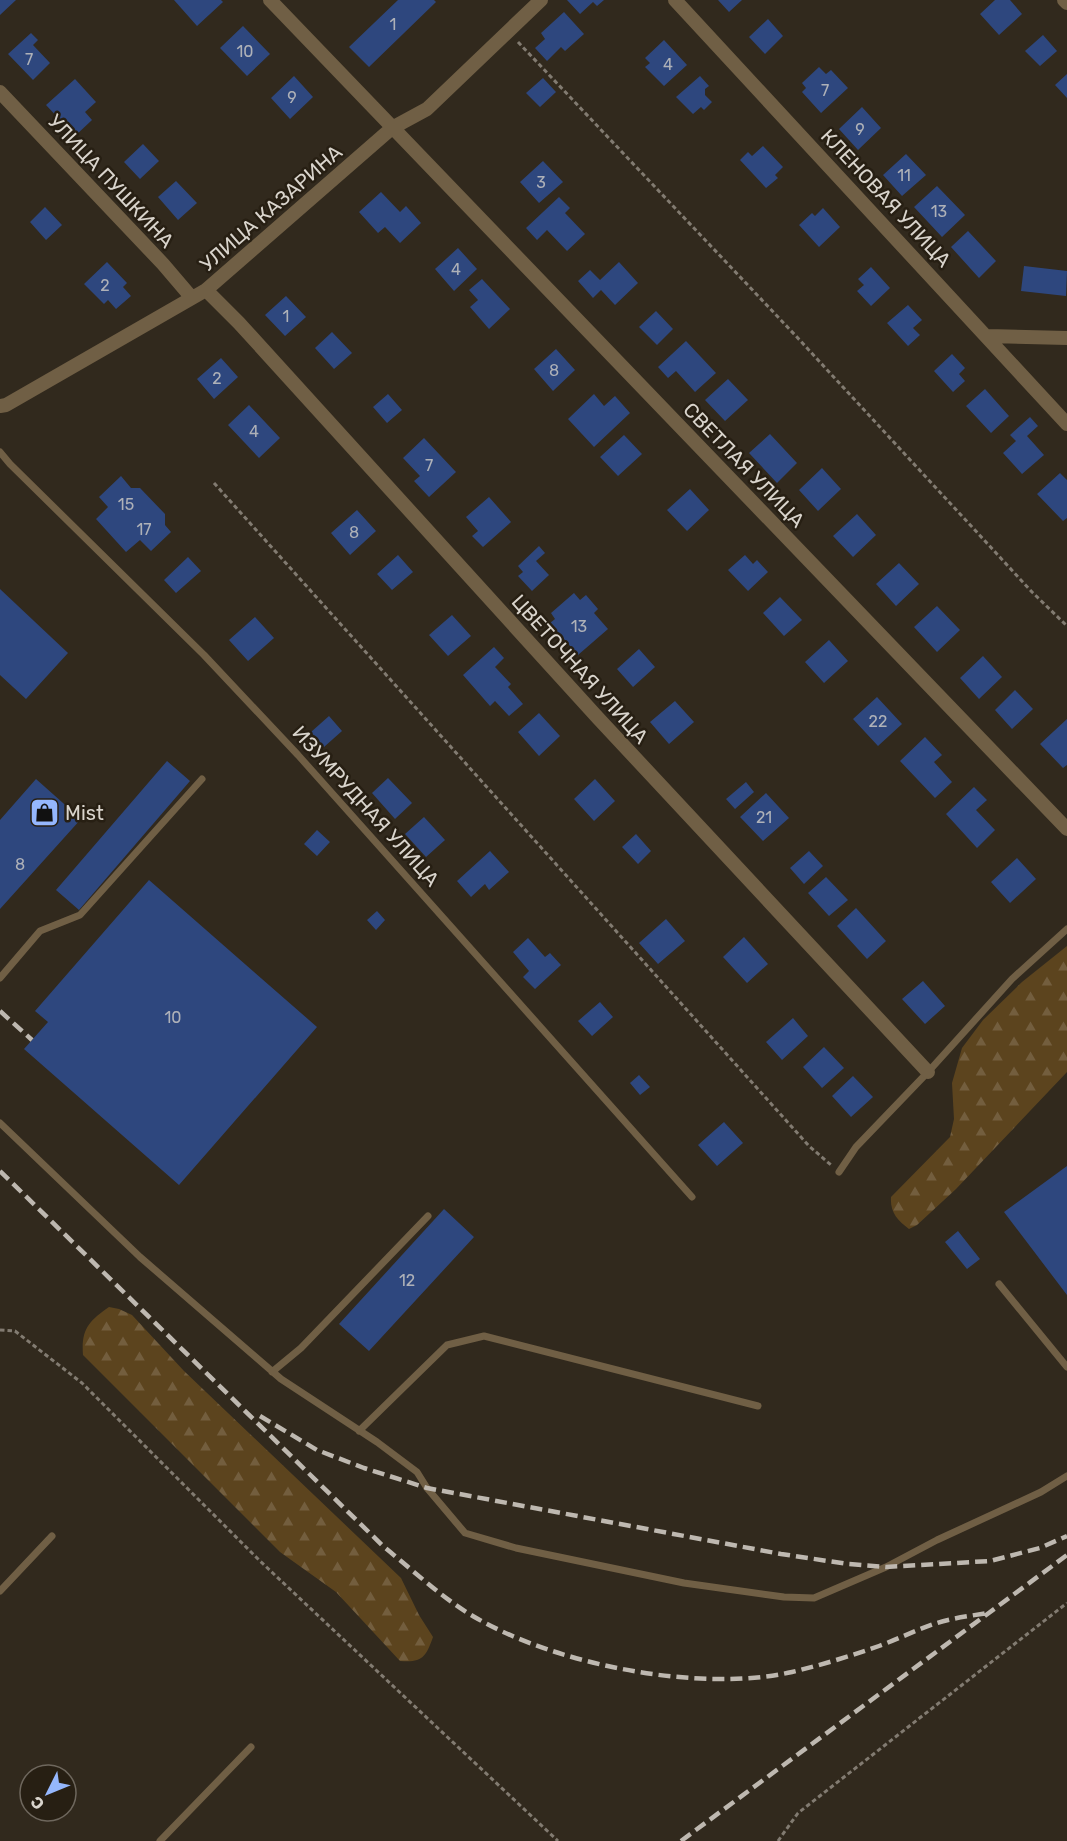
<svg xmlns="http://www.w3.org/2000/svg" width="1067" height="1841" font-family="Rubik,sans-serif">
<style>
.forest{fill:url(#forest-firs)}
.building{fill:#2e477e}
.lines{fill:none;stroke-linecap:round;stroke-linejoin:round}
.path{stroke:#827b71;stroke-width:3;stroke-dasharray:4.5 3;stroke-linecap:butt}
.service{stroke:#705f45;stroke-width:7}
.minor{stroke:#705f45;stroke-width:14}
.rail{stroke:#beb8b0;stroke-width:4.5;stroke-dasharray:12 6;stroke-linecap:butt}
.labels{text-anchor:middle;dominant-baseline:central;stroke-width:5;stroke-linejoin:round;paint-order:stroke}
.number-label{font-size:16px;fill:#aeb1b8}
.street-label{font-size:20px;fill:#d9d4cc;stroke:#271f13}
.poi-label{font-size:20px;fill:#d9d4cc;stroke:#271f13;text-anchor:start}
</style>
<defs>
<pattern id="forest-firs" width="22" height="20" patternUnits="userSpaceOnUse" patternTransform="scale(1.5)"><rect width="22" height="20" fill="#5c441e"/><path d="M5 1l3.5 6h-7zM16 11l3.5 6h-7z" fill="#735e3e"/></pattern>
</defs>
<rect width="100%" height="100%" fill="#31291d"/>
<path class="forest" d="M1067,946V1072L956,1189L917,1225L909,1229C897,1220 890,1212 891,1197L950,1137L954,1119L952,1083L962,1048L983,1020L1022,982Z
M109,1307L119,1309L132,1315L184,1371L401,1578L419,1615L433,1637C426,1657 422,1663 400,1661L336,1592L280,1552L83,1355C81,1329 89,1321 109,1307Z"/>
<path class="building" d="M0,0H16L0,15Z
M174,0H221L223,2L197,26Z
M398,0H434L436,2L369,67L349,47Z
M567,0H604L597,6L593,2L580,14Z
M718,0H742L729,12Z
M995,0H1010L1022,14L999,35L980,14Z
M564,12L584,34L565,51L561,47L547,61L535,48L545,39L541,33Z
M768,19L783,36L765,54L749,37Z
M243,26L270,54L247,76L220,48Z
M31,33L38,40L33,45L50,63L33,80L8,54Z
M1043,35L1057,51L1040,66L1025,51Z
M664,40L687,65L664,86L645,67L650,63L645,58Z
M819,67L826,74L831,70L848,88L821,113L802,92L806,88L802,83Z
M1067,74V98L1055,85Z
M294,76L313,97L290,119L271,98Z
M700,76L709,86L705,89V95L712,102L704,110L701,107L693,114L676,97Z
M543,78L556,92L540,107L526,93Z
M75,79L96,102L85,112L92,120L75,136L46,105Z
M862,107L881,128L858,150L839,129Z
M143,144L159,161L140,179L124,162Z
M763,146L783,167L775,175L778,178L766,188L740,160L748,152L752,156Z
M906,154L926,175L902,196L883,175Z
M543,161L563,182L539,203L520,182Z
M176,181L197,203L178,220L158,197Z
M937,186L965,215L942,237L914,207Z
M381,192L400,212L406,206L421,223L400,243L385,227L378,233L359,212Z
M559,197L570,208L565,213L585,234L567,251L547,230L537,240L526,228Z
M45,207L62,225L46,240L30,222Z
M823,208L840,227L819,247L799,225L812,213L815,216Z
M968,231L996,261L979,278L951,247Z
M458,248L477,269L454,291L435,269Z
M107,262L127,283L123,287L131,296L116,309L108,300L104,304L84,284Z
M619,262L638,283L615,305L601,290L593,298L578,281L590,270L600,280Z
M1024,266L1067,271L1066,296L1021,291Z
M871,267L890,288L871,306L857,291L864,285L858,279Z
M482,279L510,309L489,329L470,307L478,300L469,290Z
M286,296L306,317L285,336L265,315Z
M908,305L922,320L913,328L920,335L908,346L887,323Z
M656,311L673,329L657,345L639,327Z
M332,332L352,353L334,369L315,348Z
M686,341L716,373L695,392L676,371L668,378L658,367Z
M556,349L575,370L553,391L534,369Z
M952,354L965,368L959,374L965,381L953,392L934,371Z
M221,358L238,377L214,399L197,379Z
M728,379L748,400L725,421L705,400Z
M985,389L1009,416L991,433L966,406Z
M388,394L402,410L387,423L373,407Z
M594,394L604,406L615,396L630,413L594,447L568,419Z
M249,405L280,438L259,458L228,425Z
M1030,417L1038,426L1027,436L1044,455L1022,474L1003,453L1016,441L1010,435Z
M770,434L797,463L777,483L749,453Z
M624,435L642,454L618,476L600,457Z
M424,438L456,472L429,497L414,481L420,476L403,458Z
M822,468L841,489L818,511L799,490Z
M1060,473L1067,480V518L1063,521L1037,494Z
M121,476L131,488H140L165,514V525L171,532L151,551L140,540L126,552L96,519L108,507L99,497Z
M690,489L709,510L687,531L667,510Z
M489,497L511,522L483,547L472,536L478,531L466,517Z
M357,510L376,531L350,555L331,533Z
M857,514L876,535L853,557L833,536Z
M539,546L545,553L536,561L549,575L532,591L518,576L523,572L518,566Z
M398,555L413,572L392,590L377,574Z
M745,555L753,564L757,560L768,572L748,591L728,570Z
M188,557L201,571L176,593L164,580Z
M899,563L919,584L896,606L876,584Z
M0,589L68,653L26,699L0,675Z
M574,593L580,600L586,595L598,609L594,613L608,629L578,655L550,623L555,619L551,613Z
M780,597L802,620L784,636L763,613Z
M937,606L960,630L937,652L914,627Z
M452,615L471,636L448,656L429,635Z
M255,617L274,638L248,661L229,640Z
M829,640L848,661L824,683L805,662Z
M494,647L504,658L495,667L511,684L508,687L523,704L509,716L495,701L490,706L463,675Z
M639,649L655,667L633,687L617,669Z
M983,656L1002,677L979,699L960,678Z
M1015,690L1033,709L1012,729L995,710Z
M877,697L902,724L878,746L853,719Z
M675,701L694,722L669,744L650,722Z
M539,713L560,736L539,756L518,732Z
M329,716L342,731L324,747L311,732Z
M1067,719V765L1063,768L1040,744Z
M925,737L942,755L934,762L952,782L935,798L900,761Z
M167,761L190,781L79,910L56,890Z
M388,778L412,803L395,819L372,793Z
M36,779L81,819L0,909V820Z
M595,779L615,801L594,821L574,799Z
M746,782L754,792L735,809L726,799Z
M974,787L987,800L976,810L995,830L977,848L946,814Z
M766,793L789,818L763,841L740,817Z
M424,817L445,840L426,857L405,834Z
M317,830L330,842L317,856L304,844Z
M636,834L651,851L638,864L622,847Z
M490,851L509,872L489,890L485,884L471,897L457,881Z
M809,851L823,866L804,884L790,868Z
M1017,858L1036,879L1010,903L991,882Z
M826,877L848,900L829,916L808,893Z
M149,880L317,1027L179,1185L24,1049L48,1022L35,1011Z
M856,908L886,941L867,959L837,926Z
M377,911L385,920L376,930L367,920Z
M666,919L685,941L658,964L639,943Z
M744,937L768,964L747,983L723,957Z
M528,938L545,957L550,953L561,965L535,989L523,977L529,971L513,952Z
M923,981L945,1006L925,1024L902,999Z
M600,1002L613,1017L592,1036L578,1021Z
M793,1018L808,1036L782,1060L766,1042Z
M824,1047L844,1068L822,1088L803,1067Z
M639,1075L650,1087L640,1095L630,1083Z
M853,1076L873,1097L851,1117L832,1096Z
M724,1122L743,1143L717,1166L698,1145Z
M1067,1166V1295L1004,1212Z
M444,1209L474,1237L369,1351L339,1324Z
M958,1231L980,1259L967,1269L945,1242Z"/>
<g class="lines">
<path class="path" d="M518,42L795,335L1032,592L1067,626
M214,483L809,1146L831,1165
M0,1330L15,1331L82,1383L260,1561L558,1841
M778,1841L798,1813L1067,1603"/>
<path class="service" d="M0,452L10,464L204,655L298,755L692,1197
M0,978L40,931L80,915L202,779
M0,1123L140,1257L281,1379L377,1442L417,1472L427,1488L465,1533L516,1548L684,1583L784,1597L814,1598L886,1567L937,1540L1041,1492L1067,1476
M839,1172L856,1147L928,1072L1012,979L1067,929
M999,1284L1067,1367
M272,1372L301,1348L428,1216
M359,1431L447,1345L484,1336L758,1406
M0,1591L52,1536
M160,1841L251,1747"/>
<path class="minor" d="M270,0L1067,829
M675,0L1067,424
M1064,0L1067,3
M0,92L163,264L192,298
M206,290L239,323L598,718L928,1072
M988,336L1067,338
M0,406L6,405L206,290L392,128L427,109L541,0"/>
<path class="rail" d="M0,1011L32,1040
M0,1171L384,1547C414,1571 444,1600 478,1619C559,1665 700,1693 792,1672C821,1665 851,1656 879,1646C898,1639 916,1630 934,1624C951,1618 970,1616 988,1613
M260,1416L317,1450L364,1468L427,1488L781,1554L848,1564L886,1567L990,1561L1040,1548L1067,1536
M681,1841L1067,1555"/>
</g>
<defs>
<symbol id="shop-square" viewBox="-11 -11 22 22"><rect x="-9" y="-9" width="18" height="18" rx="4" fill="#95b7fd" stroke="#271f13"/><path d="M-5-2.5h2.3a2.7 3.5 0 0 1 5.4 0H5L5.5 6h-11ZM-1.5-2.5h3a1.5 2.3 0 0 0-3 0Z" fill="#111"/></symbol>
</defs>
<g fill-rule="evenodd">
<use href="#shop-square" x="28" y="796" width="33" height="33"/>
</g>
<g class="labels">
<g class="number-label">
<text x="393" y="24">1</text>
<text x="245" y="51">10</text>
<text x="29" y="59">7</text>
<text x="668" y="64">4</text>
<text x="825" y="90">7</text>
<text x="292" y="97">9</text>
<text x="860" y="129">9</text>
<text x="904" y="175">11</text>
<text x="541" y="182">3</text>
<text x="939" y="211">13</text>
<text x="456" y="269">4</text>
<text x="105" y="285">2</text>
<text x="286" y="316">1</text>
<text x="554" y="370">8</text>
<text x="217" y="378">2</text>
<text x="254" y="431">4</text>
<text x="429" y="465">7</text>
<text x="126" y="504">15</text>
<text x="144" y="529">17</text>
<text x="354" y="532">8</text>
<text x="579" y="626">13</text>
<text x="878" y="721">22</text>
<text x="764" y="817">21</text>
<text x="20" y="864">8</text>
<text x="173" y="1017">10</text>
<text x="407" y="1280">12</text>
</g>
<g class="street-label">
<text transform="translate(111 181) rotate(47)">УЛИЦА ПУШКИНА</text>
<text transform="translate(886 198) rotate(47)">КЛЕНОВАЯ УЛИЦА</text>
<text transform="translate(271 208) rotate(-41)">УЛИЦА КАЗАРИНА</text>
<text transform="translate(744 465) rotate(46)">СВЕТЛАЯ УЛИЦА</text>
<text transform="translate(580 669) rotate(48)">ЦВЕТОЧНАЯ УЛИЦА</text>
<text transform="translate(366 806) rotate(48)">ИЗУМРУДНАЯ УЛИЦА</text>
</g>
<g class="poi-label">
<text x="65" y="813">Mist</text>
</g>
</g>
<g transform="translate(48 1793) rotate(227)"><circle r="28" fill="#271f13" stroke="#6e675d" stroke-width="1.5"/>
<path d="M0-4.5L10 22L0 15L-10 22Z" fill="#95b7fd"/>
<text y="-9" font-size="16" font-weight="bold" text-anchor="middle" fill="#d9d4cc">С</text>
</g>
</svg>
